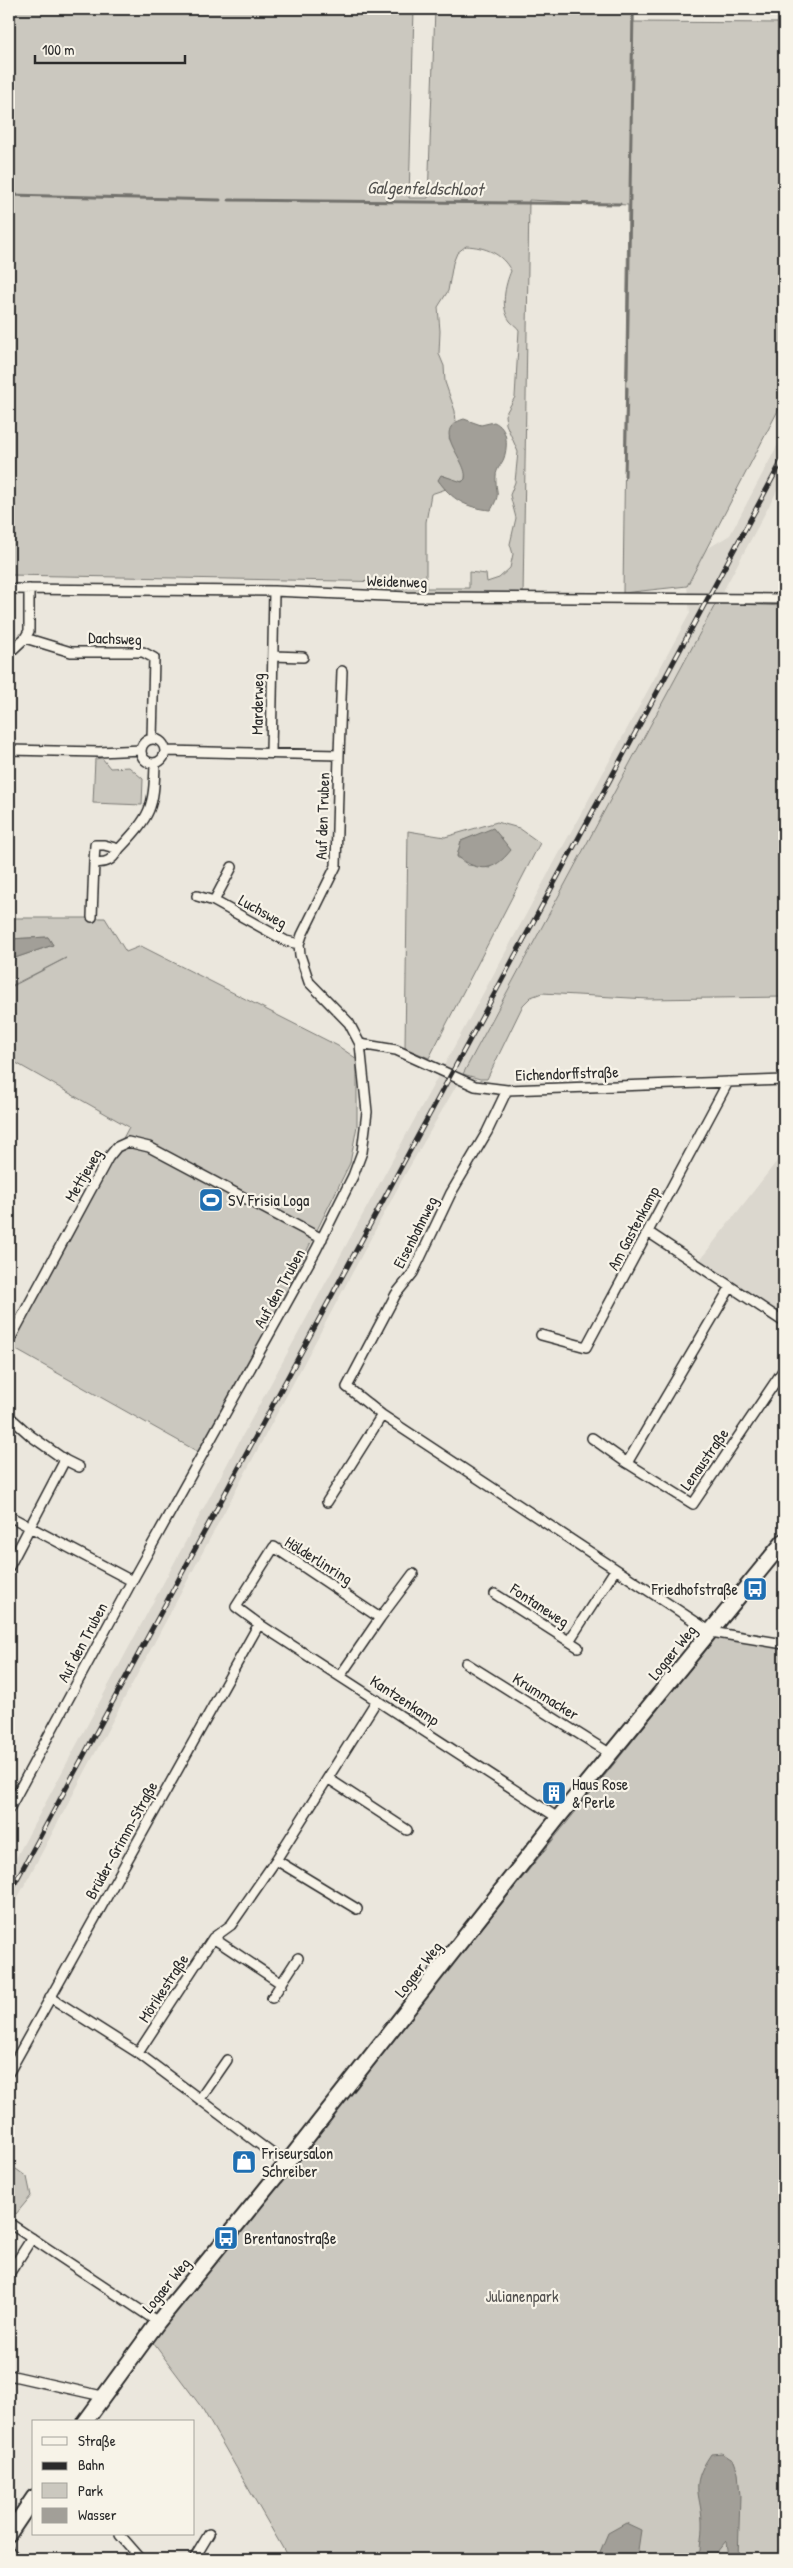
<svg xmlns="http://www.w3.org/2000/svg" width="793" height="2568" font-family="'Patrick Hand',sans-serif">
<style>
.built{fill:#dbd7ce}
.green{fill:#cbc8bf;stroke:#7b7a75;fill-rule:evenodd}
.water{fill:#a29f98;stroke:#72716c}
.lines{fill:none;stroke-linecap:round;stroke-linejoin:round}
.stream{stroke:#72716c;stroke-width:3}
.street-casing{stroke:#2b2b2b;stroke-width:12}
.secondary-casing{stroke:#2b2b2b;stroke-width:18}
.street{stroke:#f7f3e8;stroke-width:9}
.secondary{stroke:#f7f3e8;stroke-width:14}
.rail-casing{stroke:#2b2b2b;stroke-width:5}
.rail{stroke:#f7f3e8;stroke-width:3;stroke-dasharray:9;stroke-linecap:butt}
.labels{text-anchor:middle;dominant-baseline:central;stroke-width:4.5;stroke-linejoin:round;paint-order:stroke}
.street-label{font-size:16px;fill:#2b2b2b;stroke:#f7f3e8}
.poi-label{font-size:16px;fill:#2b2b2b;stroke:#f7f3e8;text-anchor:start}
.park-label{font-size:16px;fill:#535250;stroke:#f7f3e8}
.water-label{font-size:18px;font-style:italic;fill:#555451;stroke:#f7f3e8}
</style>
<rect width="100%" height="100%" fill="#ebe7dd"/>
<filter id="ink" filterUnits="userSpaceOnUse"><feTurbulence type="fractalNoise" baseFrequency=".02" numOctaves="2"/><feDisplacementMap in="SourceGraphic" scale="10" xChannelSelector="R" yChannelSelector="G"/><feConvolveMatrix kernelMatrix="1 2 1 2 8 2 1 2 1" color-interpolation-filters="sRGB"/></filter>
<g filter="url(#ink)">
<path class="built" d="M784,433V478L463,1074L402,1180L9,1914V1871L232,1455L690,613L687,586L705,550L730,535Z
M784,1152V1322L696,1265Z"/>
<path class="green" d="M9,9H414L409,198H428L435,9H634V22L784,23V399L687,586L623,593L628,205L529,200L523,597H396V582L9,575ZM466,246C485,247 502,253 511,271C505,285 500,308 510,321C513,325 517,326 519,330L515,397L505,415L506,424L518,452L515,482L510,495L516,518L510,544L513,554L510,568L499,578L487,582L486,574L469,572V588H426V522L431,494L446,489L438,480L443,476L460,482L465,480L466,468L449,438L456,422L455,411L445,382L444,366L439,354L440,331L438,307L448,291L453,263L457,253Z
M716,603L784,606V997L648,999L542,993L531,997L523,1005L487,1079H480L463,1074Z
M102,758L110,768L129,767L143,779L142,805L93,803L95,759Z
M497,822L519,828L540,843L429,1058L405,1048L408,831L445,837ZM473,837L490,868L468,865L457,857L461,841Z
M9,918H105L126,952L141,946L338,1046L357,1059V1126L350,1163L250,1366L202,1454L11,1347L129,1127L9,1059V988L66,958L9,987V960L53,945L48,937L9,939Z
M716,1637L784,1648V2559H289L202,2408L151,2340Z
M9,2164L27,2177L31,2196L16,2214L9,2209Z"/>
<path class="water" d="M464,419L481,425L494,422C508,428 508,445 504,458C502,464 496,469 496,476C495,494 502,491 491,510C467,508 452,500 438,480L441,475L462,482L465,479C469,460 428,430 464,419Z
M493,828L511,850C494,872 479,873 457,856L461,841Z
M48,937L53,945L9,960V939Z
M722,2453L734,2461L738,2472L740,2496L738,2559H728L726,2541L711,2559H689L700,2551C700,2543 702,2536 702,2528C703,2494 687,2489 711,2454Z
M626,2523L641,2530L638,2550L642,2559H597L608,2533Z"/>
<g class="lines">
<path class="stream" d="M9,195L220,200
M229,200L620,204
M627,379L633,9
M625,476L627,388"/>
<defs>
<path id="street" d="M9,589L274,591L408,597L784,599
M25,638L71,652H143L154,658L152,739
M9,653L25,638L29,631V589
M273,656L303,657
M141 751a12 12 0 1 1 24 0a12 12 0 1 1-24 0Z
M9,750L99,752L141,750
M271,753L274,591
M339,755L342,671
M119,849C112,860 107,864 94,862L95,845H104L119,849C151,815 154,809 155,763
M232,867L214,901L286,941L299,944
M197,896L214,901
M92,917L94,862
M360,1044L396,1050L475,1086L507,1090L784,1080
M507,1090L487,1132L451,1193L413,1273L396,1294L347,1387L382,1415L711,1632L784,1644
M648,1232L784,1322
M730,1288L627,1463L693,1504L784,1369
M541,1335L586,1347L728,1082
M9,1341L108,1158L117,1147L128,1142L149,1147L322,1239
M592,1438L627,1463
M65,1460L79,1467
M327,1502L382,1415
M9,1516L132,1581
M9,1567L65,1460L31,1436L12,1419
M495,1594L578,1647
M380,1618L413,1574
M569,1641L615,1570
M466,1663L611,1754
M340,1676L380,1618L274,1547L236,1607L259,1624L558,1818
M329,1779L407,1830
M9,1809L132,1581L316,1250L353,1176L362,1152L367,1112L360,1044L349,1023L309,982L300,955L299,944L302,935L336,866L339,755L166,751
M276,1860L357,1909
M213,1938L282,1984
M50,1997L138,2053L286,2164
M272,1998L298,1958
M138,2053L213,1938L231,1925L276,1860L377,1700
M9,2072L259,1624
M200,2099L227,2060
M9,2223L158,2322
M9,2274L32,2238
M9,2375L102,2396
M120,2535L141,2559
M9,2551L16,2559
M194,2559L209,2534"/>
<path id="secondary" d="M85,2422L158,2322L286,2164L558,1818L784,1541
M9,2534L34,2497"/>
</defs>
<use href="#street" class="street-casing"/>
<use href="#secondary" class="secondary-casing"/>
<use href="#street" class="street"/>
<use href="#secondary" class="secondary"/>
<defs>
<path id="rail" d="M9,1894L784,457"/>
</defs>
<use href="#rail" class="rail-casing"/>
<use href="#rail" class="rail"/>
</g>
</g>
<defs>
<symbol id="stadium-square" viewBox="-11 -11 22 22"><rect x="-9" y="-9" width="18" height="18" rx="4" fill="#1f6fb2" stroke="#f7f3e8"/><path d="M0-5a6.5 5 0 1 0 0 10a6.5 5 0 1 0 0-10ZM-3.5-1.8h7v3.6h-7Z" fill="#fff"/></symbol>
<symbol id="bus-square" viewBox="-11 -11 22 22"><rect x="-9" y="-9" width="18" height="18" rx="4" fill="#1f6fb2" stroke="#f7f3e8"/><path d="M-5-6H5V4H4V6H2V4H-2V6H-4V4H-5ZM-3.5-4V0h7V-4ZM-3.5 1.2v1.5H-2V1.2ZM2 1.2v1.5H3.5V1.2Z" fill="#fff"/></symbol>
<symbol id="building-square" viewBox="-11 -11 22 22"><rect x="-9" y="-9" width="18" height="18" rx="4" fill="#1f6fb2" stroke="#f7f3e8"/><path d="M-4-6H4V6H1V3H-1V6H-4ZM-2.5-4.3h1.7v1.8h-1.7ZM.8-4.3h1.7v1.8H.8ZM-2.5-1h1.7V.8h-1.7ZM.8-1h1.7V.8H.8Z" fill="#fff"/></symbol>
<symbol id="shop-square" viewBox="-11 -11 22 22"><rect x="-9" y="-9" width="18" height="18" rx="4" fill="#1f6fb2" stroke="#f7f3e8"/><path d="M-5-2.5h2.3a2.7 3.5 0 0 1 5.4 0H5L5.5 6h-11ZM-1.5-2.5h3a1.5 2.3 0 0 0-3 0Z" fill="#fff"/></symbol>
</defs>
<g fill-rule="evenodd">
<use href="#stadium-square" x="197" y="1186" width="28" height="28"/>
<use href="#bus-square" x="741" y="1575" width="28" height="28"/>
<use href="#building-square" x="540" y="1779" width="28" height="28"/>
<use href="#shop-square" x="230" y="2148" width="28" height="28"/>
<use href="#bus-square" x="212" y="2224" width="28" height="28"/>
</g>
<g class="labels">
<g class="street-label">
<text transform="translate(397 581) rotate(2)">Weidenweg</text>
<text transform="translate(115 638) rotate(2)">Dachsweg</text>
<text transform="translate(257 704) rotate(-89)">Marderweg</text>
<text transform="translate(322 816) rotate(-88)">Auf den Truben</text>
<text transform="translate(263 911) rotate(29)">Luchsweg</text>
<text transform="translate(567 1073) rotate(-2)">Eichendorffstraße</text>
<text transform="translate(83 1175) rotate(-60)">Mettjeweg</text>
<text transform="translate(633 1228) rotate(-62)">Am Gastenkamp</text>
<text transform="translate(415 1232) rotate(-63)">Eisenbahnweg</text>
<text transform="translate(279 1288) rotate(-61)">Auf den Truben</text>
<text transform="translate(704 1459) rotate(-55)">Lenaustraße</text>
<text transform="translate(319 1560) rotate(32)">Hölderlinring</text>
<text transform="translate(540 1605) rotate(33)">Fontaneweg</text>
<text transform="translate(82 1642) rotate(-62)">Auf den Truben</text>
<text transform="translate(672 1652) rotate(-51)">Logaer Weg</text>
<text transform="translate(546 1696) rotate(32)">Krummacker</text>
<text transform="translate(405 1700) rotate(33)">Kantzenkamp</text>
<text transform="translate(121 1840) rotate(-61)">Brüder-Grimm-Straße</text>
<text transform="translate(418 1969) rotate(-52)">Logaer Weg</text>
<text transform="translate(163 1988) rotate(-57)">Mörikestraße</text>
<text transform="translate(166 2285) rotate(-51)">Logaer Weg</text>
</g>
<g class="poi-label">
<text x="228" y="1200">SV Frisia Loga</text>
<text x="738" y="1589" text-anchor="end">Friedhofstraße</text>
<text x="572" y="1784">Haus Rose<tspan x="572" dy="18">&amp; Perle</tspan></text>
<text x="262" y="2153">Friseursalon<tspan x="262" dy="18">Schreiber</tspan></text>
<text x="244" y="2238">Brentanostraße</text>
</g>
<g class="park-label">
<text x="522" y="2296">Julianenpark</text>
</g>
<g class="water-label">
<text transform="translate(425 188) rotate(1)">Galgenfeldschloot</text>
</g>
</g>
<rect width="793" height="2568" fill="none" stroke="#f7f3e8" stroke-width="30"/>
<rect x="15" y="15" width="763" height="2538" fill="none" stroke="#2b2b2b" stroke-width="2" filter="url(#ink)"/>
<rect x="32" y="2420" width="162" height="115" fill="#f7f3e8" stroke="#a5a39c"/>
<rect x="42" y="2437" width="25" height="8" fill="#f7f3e8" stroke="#a5a39c"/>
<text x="78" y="2446" font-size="15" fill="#2b2b2b">Straße</text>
<rect x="42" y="2462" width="25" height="8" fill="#2b2b2b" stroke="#a5a39c"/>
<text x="78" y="2470" font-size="15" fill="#2b2b2b">Bahn</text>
<rect x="42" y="2483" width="25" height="15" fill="#cbc8bf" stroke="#a5a39c"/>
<text x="78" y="2496" font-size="15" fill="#2b2b2b">Park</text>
<rect x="42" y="2508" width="25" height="15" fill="#a29f98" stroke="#a5a39c"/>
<text x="78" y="2520" font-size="15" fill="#2b2b2b">Wasser</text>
<path d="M35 55v8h150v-8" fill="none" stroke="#2b2b2b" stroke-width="2.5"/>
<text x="42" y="55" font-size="15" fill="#2b2b2b" stroke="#f7f3e8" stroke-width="4" paint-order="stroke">100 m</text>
</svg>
